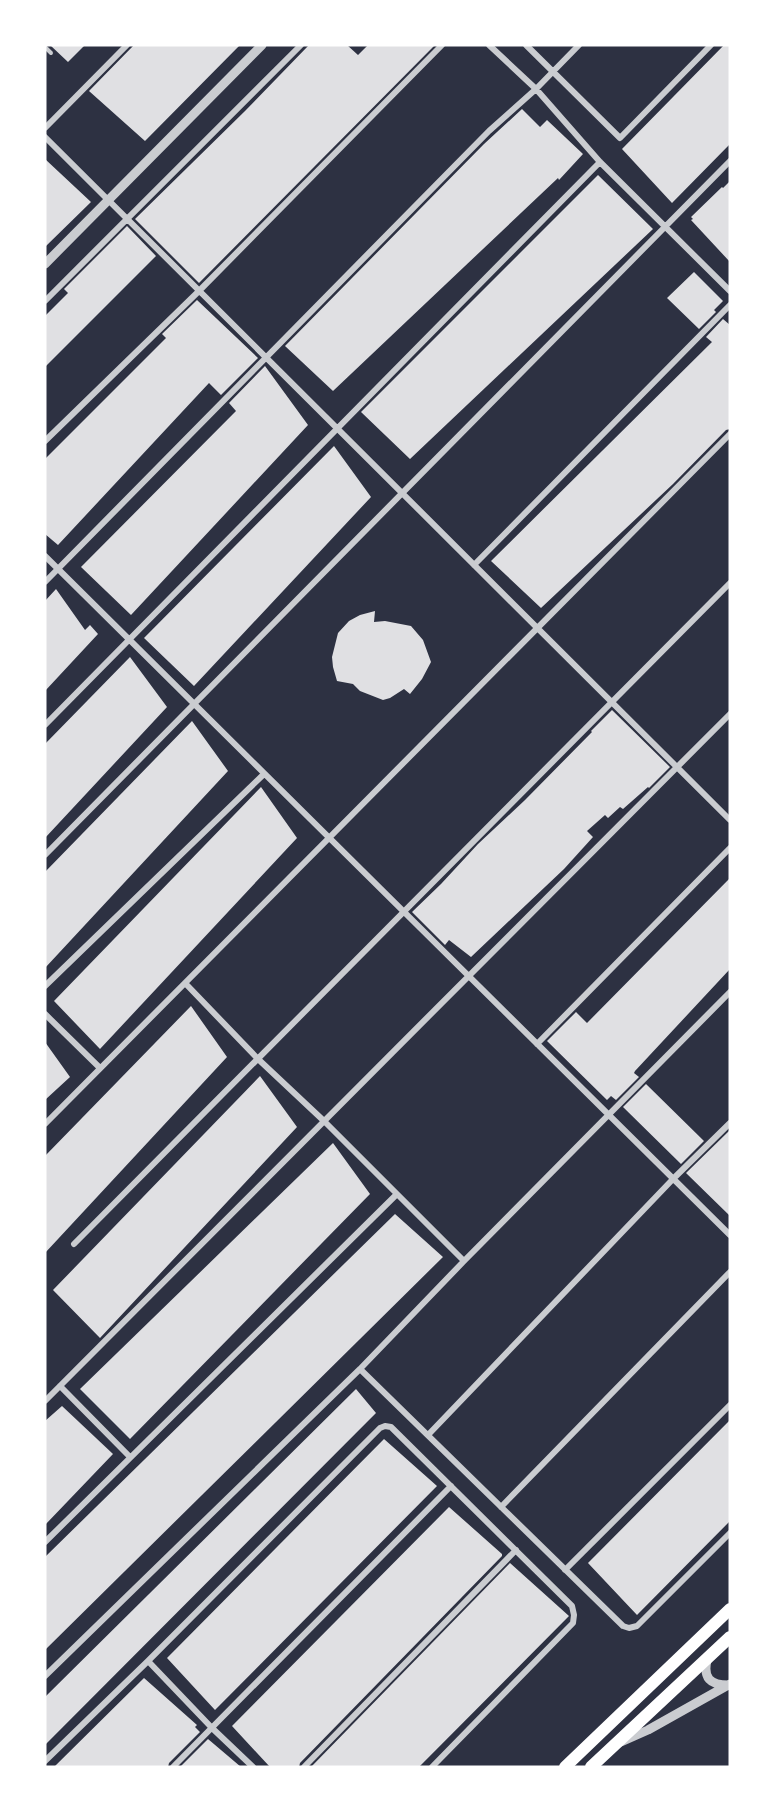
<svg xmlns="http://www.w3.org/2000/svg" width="775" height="1812" font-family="'Exo 2',sans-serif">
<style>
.building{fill:#e0e0e3}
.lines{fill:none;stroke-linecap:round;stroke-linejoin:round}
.service{stroke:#caccd0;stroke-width:4}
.minor{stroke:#caccd0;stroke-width:6}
.tertiary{stroke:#caccd0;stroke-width:9}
.primary{stroke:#fff;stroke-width:12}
</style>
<rect width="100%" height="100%" fill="#2d3142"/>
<path class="building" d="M50,45H85L68,62Z
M134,45H240L145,141L89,91Z
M309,45H347L358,55L368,45H435L199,283L135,219L245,111Z
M724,45H730V144L672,203L622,149Z
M522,109L540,127L547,120L583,154L559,180L558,178L333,391L285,346L484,144Z
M45,159L91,202L45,247Z
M598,175L653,229L410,459L361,412Z
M730,181V262L691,220L693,219L691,217L722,187L723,188Z
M127,226L156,256L45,367V316L68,293L64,289Z
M694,272L723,301L714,310L716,312L699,329L667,298Z
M197,300L258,358L221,395L209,383L58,545L45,534V459L166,338L162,334Z
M723,319L730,325V429L726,430L673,484L541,608L491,561L712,342L706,337Z
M265,366L308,425L131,615L81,567L236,411L229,403Z
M334,446L371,497L194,686L144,638Z
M56,589L85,630L90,625L98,634L45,691V601Z
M375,611L374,622L385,621L411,626L423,640L431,662L422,679L410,694L404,689L390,698L383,700L360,691L353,684L337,681L333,667L332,657L338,633L349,621L360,615Z
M130,657L167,707L45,838V744Z
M612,710L670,767L649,788L648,787L623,809L620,807L608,818L605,815L587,831L593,837L564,869L471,957L449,940L445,945L412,912L441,884L478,844L525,800L592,732L591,731Z
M192,721L228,771L45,968V872Z
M261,787L297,838L100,1049L54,1001Z
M730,878V969L635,1071L634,1073L639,1077L616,1100L611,1096L607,1100L547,1041L576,1012L587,1023Z
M191,1006L227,1057L45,1253V1156Z
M45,1042L70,1077L45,1100Z
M260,1076L297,1127L100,1338L53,1290Z
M646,1084L704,1141L681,1164L623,1107Z
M730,1130V1216L686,1173Z
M333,1143L370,1194L130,1439L80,1389Z
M395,1214L443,1257L45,1650V1557Z
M356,1389L376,1413L45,1745V1697Z
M62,1406L113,1454L45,1525V1421Z
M730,1420V1521L637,1615L588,1563Z
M384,1439L437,1486L215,1710L167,1658Z
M449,1507L502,1554V1556L300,1763L299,1767H270L232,1726Z
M510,1563L569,1616L419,1767H311Z
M144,1678L197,1725L195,1727L200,1732L169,1763L168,1767H54Z
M208,1739L241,1767H180Z"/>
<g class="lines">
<path class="service" d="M45,47L51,53"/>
<path class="minor" d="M489,45L536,89L600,162L730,291
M526,45L620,138L711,45
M45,128L127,45
M45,137L730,820
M45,301L301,45
M45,441L199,291L442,45
M45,556L730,1235
M474,565L730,305
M45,582L489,131L536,89L579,45
M45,725L600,162
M45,855L730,161
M185,983L258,1059L324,1121L464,1261
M45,986L264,774
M45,1014L100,1068
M537,1044L730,848
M45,1124L730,434
M74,1244L730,583
M360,1369L623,1626L629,1628L637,1626L730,1533
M60,1386L130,1457
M45,1401L730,714
M428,1435L673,1179L730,1123
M501,1507L730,1272
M45,1542L397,1194
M565,1570L730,1405
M148,1661L212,1728L253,1767
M45,1676L360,1369L464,1261L730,992
M45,1761L148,1661L380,1428L385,1426L391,1427L572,1606L574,1615L573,1623L432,1767
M173,1767L451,1486
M304,1767L516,1550"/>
<path class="tertiary" d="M45,264L262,45
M707,1660C703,1678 710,1685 728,1685
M621,1742L648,1730L730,1684"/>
<path class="primary" d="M565,1767L730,1609
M591,1767L730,1637"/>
</g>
<rect width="775" height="1812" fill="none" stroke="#ffffff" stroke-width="93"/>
</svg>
